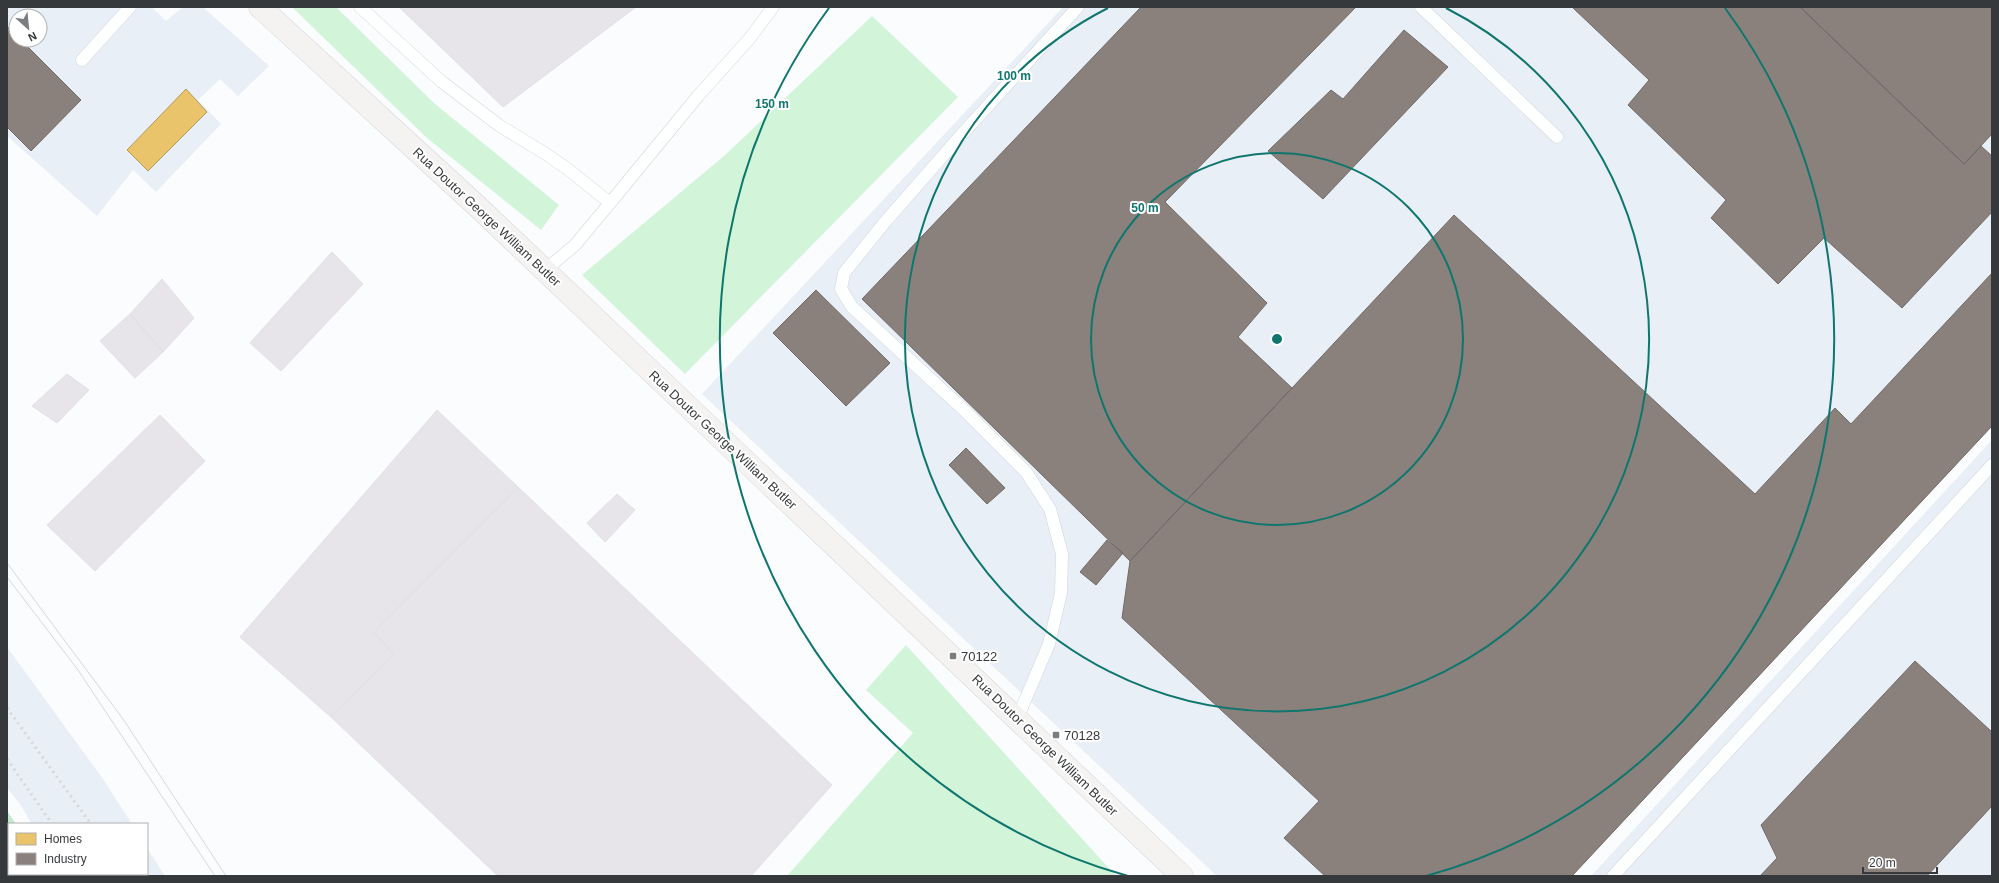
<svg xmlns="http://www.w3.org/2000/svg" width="1999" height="883" font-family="Arial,sans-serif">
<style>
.built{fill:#e9eff6;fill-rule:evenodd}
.green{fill:#d2f5da}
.forest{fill:#c2eacc}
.homes{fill:#e9c46a;stroke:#b39a5c}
.industry{fill:#8a817c;stroke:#716b68}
.building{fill:#e7e4ea;stroke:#e1e0e3}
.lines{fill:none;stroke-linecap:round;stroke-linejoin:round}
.lane-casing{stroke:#d3d5d6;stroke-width:13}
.secondary-casing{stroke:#d3d5d6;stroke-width:23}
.lane{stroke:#feffff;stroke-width:12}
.secondary{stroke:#f5f3f1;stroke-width:22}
.tram{stroke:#d8d8d8;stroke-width:1}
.rail{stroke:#d8d8d8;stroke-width:3;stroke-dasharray:2 4;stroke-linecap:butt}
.ring{fill:none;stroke:#0f766e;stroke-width:2}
.poi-dot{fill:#7b7d7f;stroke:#fff;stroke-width:1.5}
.labels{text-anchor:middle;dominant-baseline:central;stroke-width:4;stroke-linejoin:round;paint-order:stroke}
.street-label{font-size:13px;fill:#36393b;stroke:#fff}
.poi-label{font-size:13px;fill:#36393b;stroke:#fff;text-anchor:start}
.centre{fill:#0f766e;stroke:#fff;stroke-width:2}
.ring-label{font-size:12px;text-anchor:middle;font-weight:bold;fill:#0f766e;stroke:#fff;stroke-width:4;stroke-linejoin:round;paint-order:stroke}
</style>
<rect width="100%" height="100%" fill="#fafcfd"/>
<path class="built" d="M7,7H152L166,21L183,7H203L269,66L238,96L220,79L198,100L221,124L156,192L133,170L97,216L7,136ZM16,16H40V40H16Z
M1063,7H1992V418L1567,876H1217L702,394Z
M1992,440V876H1591Z
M7,647L103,779L132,824H32L20,804L7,788Z
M147,848L165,876H62L61,874H147Z"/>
<path class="green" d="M292,7H336L435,104L559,205L541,230L427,138Z
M872,16L958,97L685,374L582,275L724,156Z
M906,645L1116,876H787L913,733L866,690Z"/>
<path class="forest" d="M7,811L16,824H9V874H49L50,876H7Z"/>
<path class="homes" d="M186,89L207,112L148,171L127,150Z"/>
<path class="industry" d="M1141,7H1356L1165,202L1267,303L1238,337L1292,388L1130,561L862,299Z
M1572,7H1800L1964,164L1981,146L1992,156V212L1902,308L1824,238L1778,284L1711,218L1726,200L1628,105L1649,80Z
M1800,7H1992V134L1964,164Z
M7,26L16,35V40H21L81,100L31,151L7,127Z
M1404,30L1448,67L1323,199L1268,151L1331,90L1343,99Z
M1454,215L1755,494L1835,408L1851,424L1992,273V426L1572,876H1325L1284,838L1319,801L1122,618L1130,561Z
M816,290L890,363L846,406L773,333Z
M966,448L1005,488L987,504L949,465Z
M1107,540L1123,553L1096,585L1080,572Z
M1915,661L1992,732V806L1927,876H1760L1777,858L1761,825Z"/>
<path class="building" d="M399,7H636L503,107Z
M332,252L363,284L281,371L250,343Z
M162,279L194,318L163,352L130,314Z
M130,314L163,352L135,378L100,341Z
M67,374L89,390L57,423L32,406Z
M437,410L518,487L374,632L393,654L331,717L240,637Z
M160,415L205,461L95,571L47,525Z
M518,487L832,785L751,876H498L331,717L393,654L374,632Z
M617,494L635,510L605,542L587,523Z"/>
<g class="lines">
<defs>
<path id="lane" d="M360,7L442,82L500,126L546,154L569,170L610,203L698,96L750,38L773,7
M1421,7L1557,137
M82,60L130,7
M544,271L575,245L610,203
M1017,719L1049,644L1061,593L1062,554L1050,509L1026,472L963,409L852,307L841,289L844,273L885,222L963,133L1078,7
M1613,876L1992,465"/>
<path id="secondary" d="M260,7L477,206L1182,876"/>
</defs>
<use href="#lane" class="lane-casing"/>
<use href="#secondary" class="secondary-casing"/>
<use href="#lane" class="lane"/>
<use href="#secondary" class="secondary"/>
<path class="tram" d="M7,563L123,719L226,876
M7,577L78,670L215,876"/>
<path class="rail" d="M7,708L91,824
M7,759L52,824
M86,874L87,876
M126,874L127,876"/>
</g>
<g class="ring">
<circle cx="1277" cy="339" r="186"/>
<path d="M1446 8A372 372 0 1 1 1108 8"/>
<path d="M1128 876A557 557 0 0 1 829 8M1725 8A557 557 0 0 1 1426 876"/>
</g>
<g class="poi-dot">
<rect x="949" y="652" width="8" height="8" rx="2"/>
<rect x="1052" y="731" width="8" height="8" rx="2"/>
</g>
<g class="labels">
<g class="street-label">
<text transform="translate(487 217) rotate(43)">Rua Doutor George William Butler</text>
<text transform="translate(723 440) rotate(43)">Rua Doutor George William Butler</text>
<text transform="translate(1045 745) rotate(44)">Rua Doutor George William Butler</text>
</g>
<g class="poi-label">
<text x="961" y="656">70122</text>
<text x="1064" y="735">70128</text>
</g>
</g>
<circle cx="1277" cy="339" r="6" class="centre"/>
<g class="ring-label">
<text x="1014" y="80">100 m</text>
<text x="772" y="108">150 m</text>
<text x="1145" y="212">50 m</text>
</g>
<rect width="1999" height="883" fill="none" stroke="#36393b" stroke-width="16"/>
<rect x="8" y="823" width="140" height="52" fill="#ffffff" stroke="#afb0b1"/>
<rect x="16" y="833" width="20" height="12" fill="#e9c46a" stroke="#afb0b1"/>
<text x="44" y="843" font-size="12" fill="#36393b">Homes</text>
<rect x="16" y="853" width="20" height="12" fill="#8a817c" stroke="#afb0b1"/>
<text x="44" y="863" font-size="12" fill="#36393b">Industry</text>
<g transform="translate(28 28) rotate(153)"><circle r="19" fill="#ffffff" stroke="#afb0b1"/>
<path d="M0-3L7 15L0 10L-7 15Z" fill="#7b7d7f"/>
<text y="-6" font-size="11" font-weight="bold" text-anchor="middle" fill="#36393b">N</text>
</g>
<path d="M1863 867v6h74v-6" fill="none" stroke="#36393b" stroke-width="2"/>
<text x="1869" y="867" font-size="12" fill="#36393b" stroke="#ffffff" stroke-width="3" paint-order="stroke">20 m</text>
</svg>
